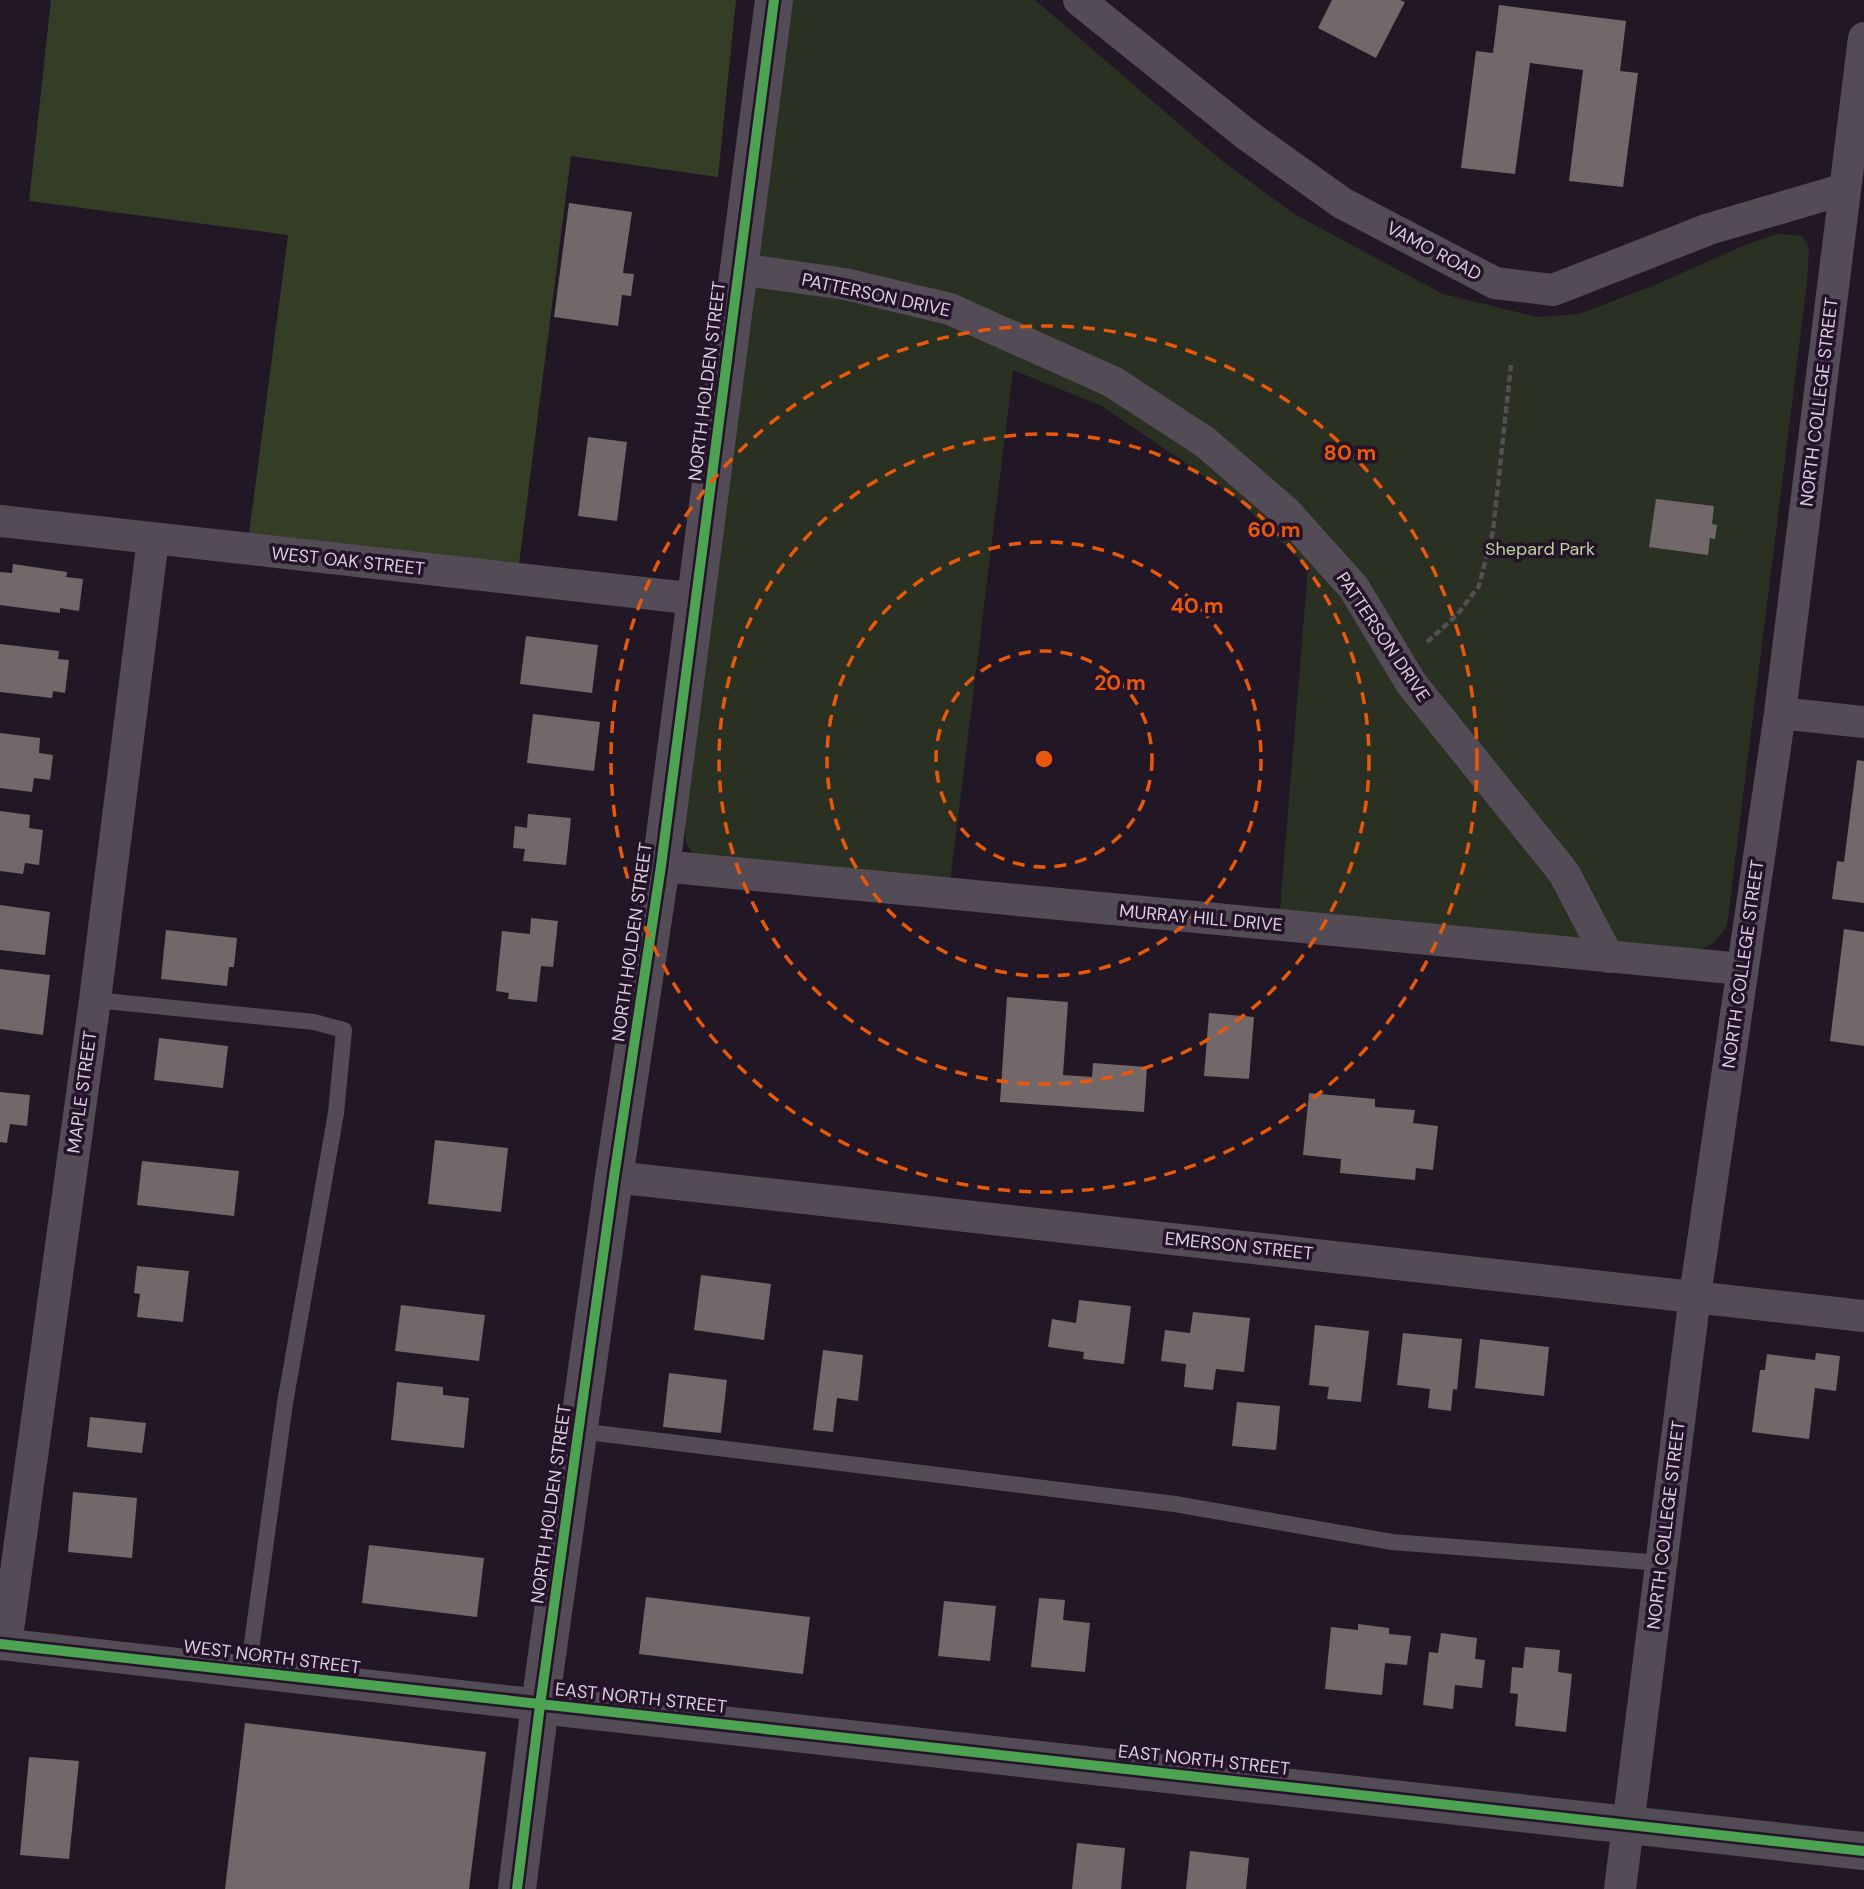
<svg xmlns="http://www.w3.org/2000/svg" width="1864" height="1889" font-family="'DM Sans',sans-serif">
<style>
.green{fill:#2b3122}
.forest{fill:#343e27}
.building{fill:#726869}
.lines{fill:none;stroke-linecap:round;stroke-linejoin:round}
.path{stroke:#544d56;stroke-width:4.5;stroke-dasharray:7 3.5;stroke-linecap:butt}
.service{stroke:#534b55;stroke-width:16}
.minor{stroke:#534b55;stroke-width:32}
.tertiary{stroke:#534b55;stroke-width:38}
.secondary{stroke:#534b55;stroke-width:38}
.cycleway-casing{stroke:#25132a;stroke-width:15}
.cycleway{stroke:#4ca352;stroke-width:10}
.ring{fill:none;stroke:#e8590c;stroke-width:3.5;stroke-dasharray:12 9}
.labels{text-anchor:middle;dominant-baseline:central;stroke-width:7;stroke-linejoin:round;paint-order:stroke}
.street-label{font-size:18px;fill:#dacede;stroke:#25132a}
.park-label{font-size:18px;fill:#b8d39b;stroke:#25132a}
.centre{fill:#e8590c;stroke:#25132a;stroke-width:3.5}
.ring-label{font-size:21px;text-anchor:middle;font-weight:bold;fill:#e8590c;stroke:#25132a;stroke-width:7;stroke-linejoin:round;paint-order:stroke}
</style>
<rect width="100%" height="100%" fill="#221825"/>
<path class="green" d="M790,0H1035L1221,160L1294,214L1443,294L1537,317L1579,314L1655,285L1745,245L1777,234L1802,236L1809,248L1807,282L1727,926L1714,943L1697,951L1280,910L1308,568L1236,498L1102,406L1013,370L950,882L693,854L686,842L685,825Z"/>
<path class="forest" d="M51,0H736L718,177L571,156L518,572L248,542L288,235L29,201Z"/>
<path class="building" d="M1332,0H1400L1405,2L1376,58L1318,28Z
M1499,5L1626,21L1620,71L1638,73L1623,187L1569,181L1583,70L1530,63L1515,174L1461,168L1476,51L1493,53Z
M569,203L632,212L623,273L634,274L631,296L622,295L618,326L554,317Z
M588,437L627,442L617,521L578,516Z
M1656,499L1714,506L1712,524L1717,525L1715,539L1710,538L1708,555L1649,547Z
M13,564L67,572L66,577L83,579L79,611L60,608V613L0,605V572L12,573Z
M526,636L598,645L592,693L520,684Z
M0,644L59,651L58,659L69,660L65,693L53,691L52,698L0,692Z
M533,714L600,722L594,771L527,763Z
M0,733L40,738L39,753L53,755L50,780L34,778L32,792L0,788Z
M1857,760L1864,761V903L1832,899L1837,861L1844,862Z
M0,811L30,815L29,828L43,830L39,865L25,863L23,874L0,871Z
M528,814L571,818L566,865L523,861L525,849L513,848L515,826L527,828Z
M0,905L50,912L45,955L0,950Z
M531,918L558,921L553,967L541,966L537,1002L508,999L509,993L496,991L502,931L530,934Z
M1844,929L1864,932V1046L1830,1041Z
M166,930L237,938L234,967H229L227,986L161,979Z
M0,969L50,975L43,1035L0,1029Z
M1007,997L1068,1002L1063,1075L1092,1077L1093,1063L1147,1067L1144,1112L1000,1102Z
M1209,1013L1254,1017L1249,1079L1204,1076Z
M159,1038L228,1046L223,1088L154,1080Z
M0,1092L30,1095L27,1126L10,1124L7,1143L0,1142Z
M1309,1093L1375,1099V1107L1415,1110L1413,1123L1438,1126L1433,1170L1416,1168L1415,1180L1340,1173L1341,1159L1303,1155Z
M435,1140L508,1148L501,1212L428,1204Z
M142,1161L239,1171L234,1216L137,1205Z
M137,1266L189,1271L183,1322L137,1317L140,1294L134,1293Z
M701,1275L771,1284L764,1340L694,1330Z
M1079,1300L1131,1306L1124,1364L1083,1359L1084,1352L1048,1347L1052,1319L1076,1323Z
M401,1305L485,1315L479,1361L395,1351Z
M1193,1312L1250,1318L1244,1372L1216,1369L1213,1390L1184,1387L1186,1364L1161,1361L1165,1330L1190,1333Z
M1315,1325L1369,1331L1361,1402L1327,1399L1329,1387L1309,1385Z
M1403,1333L1462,1339L1457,1390L1453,1389L1451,1411L1428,1408L1430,1389L1397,1385Z
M1480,1339L1549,1347L1544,1396L1475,1388Z
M823,1350L863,1355L858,1401L837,1398L833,1432L813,1430Z
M1816,1353L1840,1356L1836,1391L1815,1388L1809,1439L1752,1432L1760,1370H1765L1767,1354L1815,1360Z
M669,1373L727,1380L721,1433L663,1427Z
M397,1382L443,1387V1395L469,1398L464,1448L391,1440Z
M1237,1402L1280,1406L1276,1450L1232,1446Z
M90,1417L146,1423L142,1453L87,1447Z
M73,1492L137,1498L132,1558L68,1552Z
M369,1545L484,1558L477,1617L362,1603Z
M646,1597L810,1617L803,1674L639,1654Z
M1039,1598L1065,1600L1063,1620L1090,1623L1085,1672L1031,1667Z
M944,1601L996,1606L990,1661L938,1656Z
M1358,1624L1389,1628V1634L1411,1636L1407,1665L1385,1663L1382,1695L1325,1689L1331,1627L1358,1630Z
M1441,1633L1477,1638L1475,1659L1485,1660L1482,1688L1455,1685L1453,1709L1423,1705L1429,1652L1438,1653Z
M1525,1647L1560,1650L1558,1672L1572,1674L1566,1732L1515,1726L1518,1694L1510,1693L1512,1667L1523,1668Z
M245,1723L486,1752L469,1889H225Z
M29,1757L79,1761L69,1859L20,1855Z
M1077,1843L1125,1848L1121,1889H1072Z
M1190,1851L1249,1858L1246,1889H1186Z"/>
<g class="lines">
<path class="path" d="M1427,642L1456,616L1479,586L1493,531L1511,365"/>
<path class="service" d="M95,1000L314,1022L344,1030L336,1113L285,1403L248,1672
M579,1431L1175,1504L1392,1542L1662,1563"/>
<path class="minor" d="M1079,0L1247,135L1342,203L1495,283L1553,290L1709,229L1845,189
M739,269L845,284L950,309L1113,382L1205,442L1286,512L1354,588L1411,683L1564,873L1608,957
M0,521L697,599
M1780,713L1864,722
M661,866L1742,969
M614,1177L1864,1316
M0,1644L540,1705
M6,1644L95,1000L153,539
M1620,1889L1695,1296L1780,713L1864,38"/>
<path class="tertiary" d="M540,1705L1864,1851"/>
<path class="secondary" d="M517,1889L540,1705L614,1177L661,866L774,0"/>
<defs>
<path id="cycleway" d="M0,1644L1864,1851
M517,1889L540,1705L614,1177L661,866L774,0"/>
</defs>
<use href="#cycleway" class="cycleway-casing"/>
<use href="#cycleway" class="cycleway"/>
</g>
<g class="ring">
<circle cx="1044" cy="759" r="108"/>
<circle cx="1044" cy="759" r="217"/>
<circle cx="1044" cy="759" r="325"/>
<circle cx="1044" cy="759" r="433"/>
</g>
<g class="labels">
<g class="street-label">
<text transform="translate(1434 251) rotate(28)">VAMO ROAD</text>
<text transform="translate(876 295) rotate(12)">PATTERSON DRIVE</text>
<text transform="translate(707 381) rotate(-83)">NORTH HOLDEN STREET</text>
<text transform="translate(1819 402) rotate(-83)">NORTH COLLEGE STREET</text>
<text transform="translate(348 561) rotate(6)">WEST OAK STREET</text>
<text transform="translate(1383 637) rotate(56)">PATTERSON DRIVE</text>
<text transform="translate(1201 918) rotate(5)">MURRAY HILL DRIVE</text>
<text transform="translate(632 942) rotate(-82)">NORTH HOLDEN STREET</text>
<text transform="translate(1743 964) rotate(-82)">NORTH COLLEGE STREET</text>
<text transform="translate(82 1092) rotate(-82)">MAPLE STREET</text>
<text transform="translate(1239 1246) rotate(6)">EMERSON STREET</text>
<text transform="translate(551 1504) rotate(-82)">NORTH HOLDEN STREET</text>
<text transform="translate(1666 1525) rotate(-83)">NORTH COLLEGE STREET</text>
<text transform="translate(272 1657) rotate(7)">WEST NORTH STREET</text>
<text transform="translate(641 1698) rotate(6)">EAST NORTH STREET</text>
<text transform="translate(1204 1760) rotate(6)">EAST NORTH STREET</text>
</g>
<g class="park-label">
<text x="1540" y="549">Shepard Park</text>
</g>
</g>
<circle cx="1044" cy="759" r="10" class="centre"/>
<g class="ring-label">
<text x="1350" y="460">80 m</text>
<text x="1274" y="537">60 m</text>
<text x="1197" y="613">40 m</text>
<text x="1120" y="690">20 m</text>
</g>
</svg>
